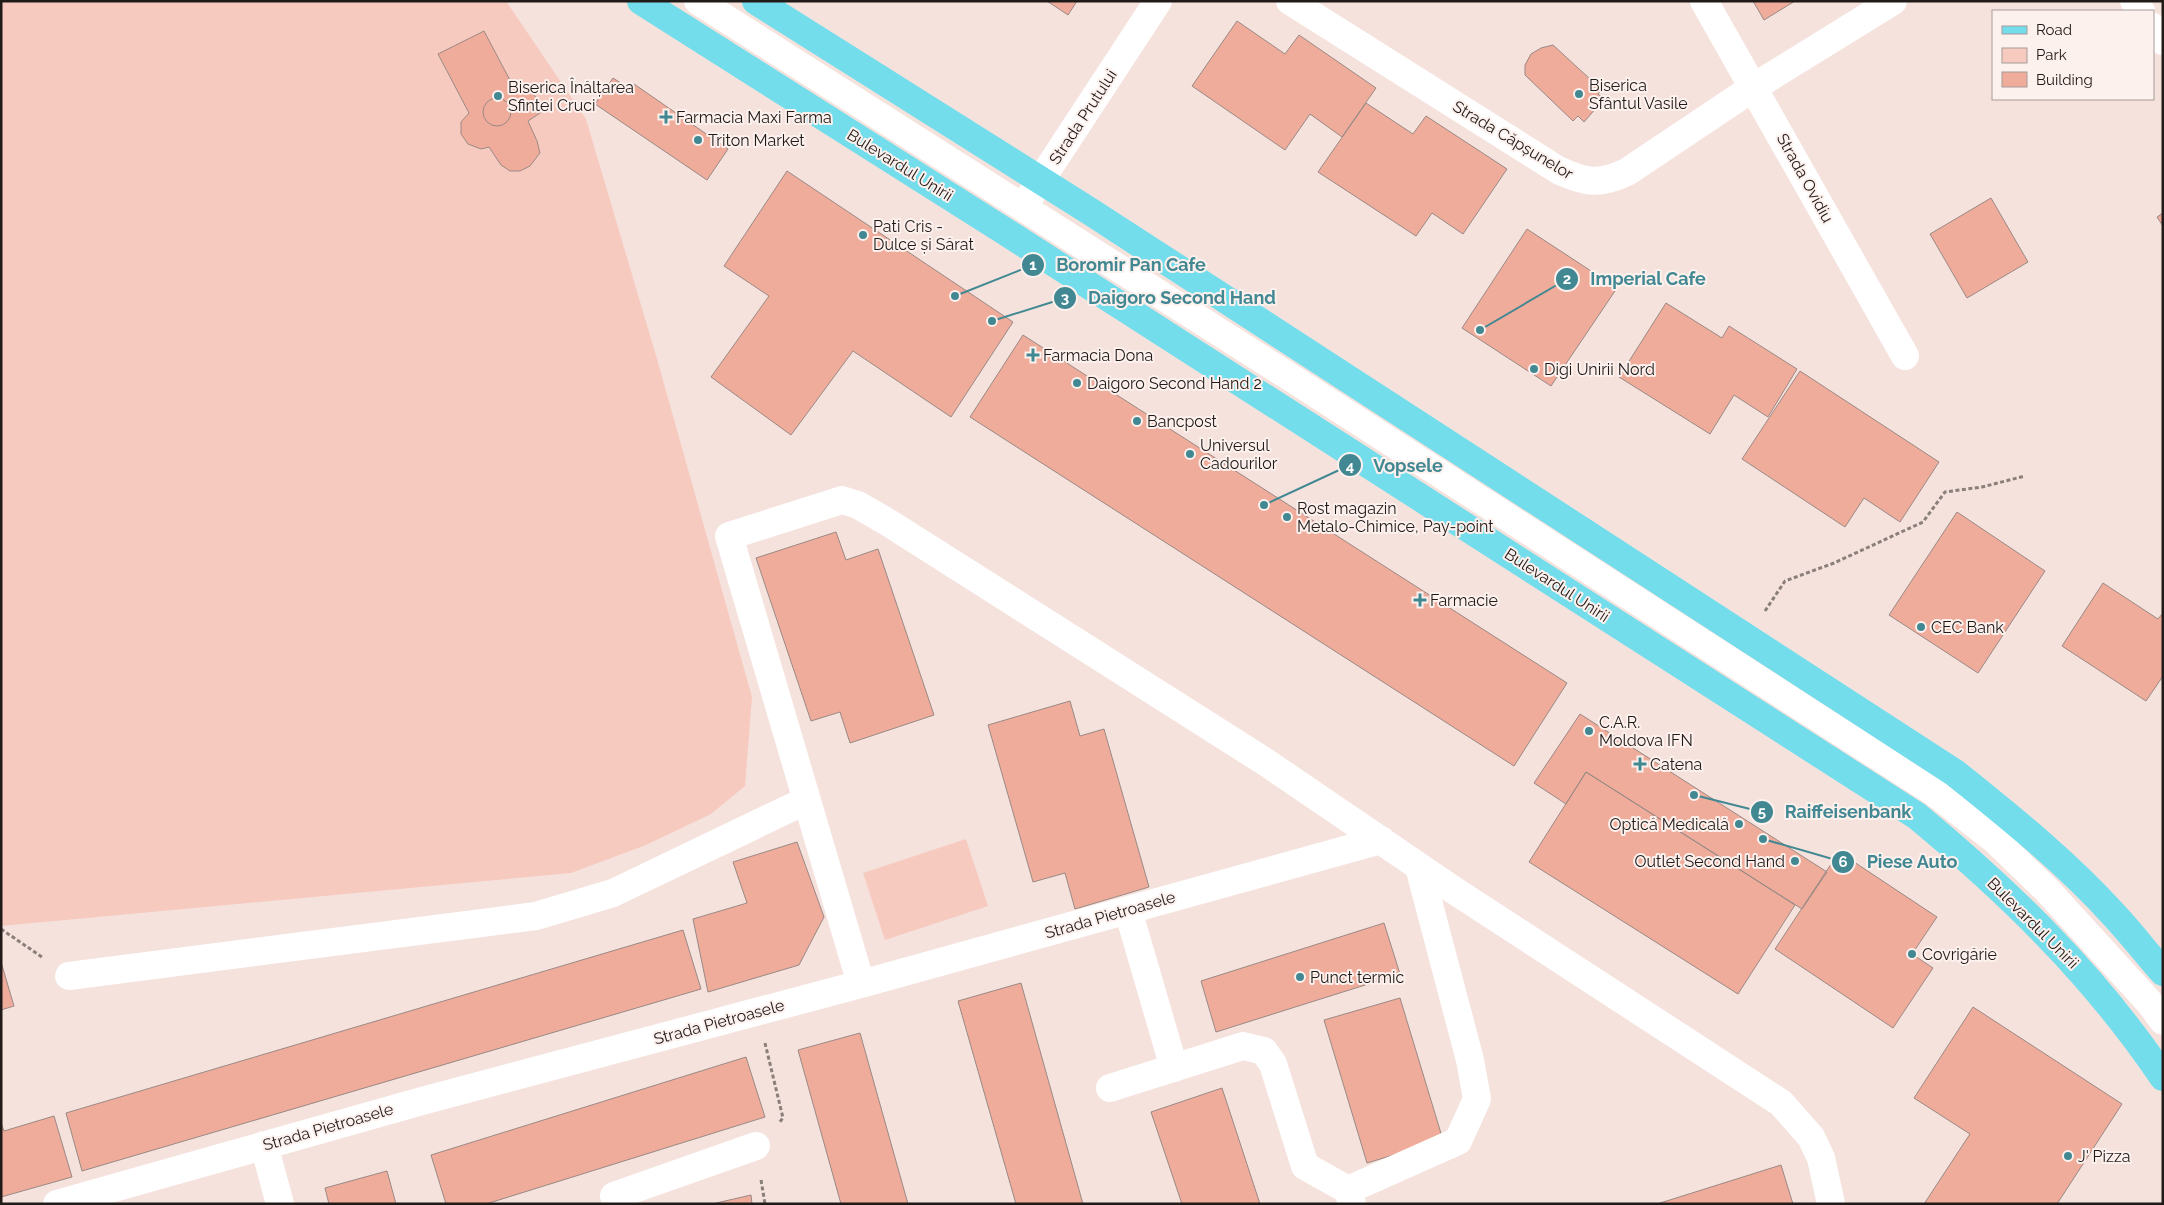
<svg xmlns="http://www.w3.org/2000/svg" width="2164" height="1205" font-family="Raleway,sans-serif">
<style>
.green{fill:#f7cabf;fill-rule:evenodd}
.building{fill:#efac9b;stroke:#9a8985}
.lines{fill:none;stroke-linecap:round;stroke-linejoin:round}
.path{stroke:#8b7f7b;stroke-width:3;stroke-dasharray:4 2.5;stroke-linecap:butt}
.minor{stroke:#fff;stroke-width:28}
.major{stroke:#74ddeb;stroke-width:28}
.poi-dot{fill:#428893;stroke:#fdf1ee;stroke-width:2}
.labels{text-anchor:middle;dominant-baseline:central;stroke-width:4;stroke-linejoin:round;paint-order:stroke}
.poi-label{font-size:16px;fill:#201a18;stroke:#fdf1ee;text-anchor:start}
.street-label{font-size:16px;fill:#201a18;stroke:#fdf1ee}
.leader{fill:none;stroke:#428893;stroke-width:2}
.callout-dot{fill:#428893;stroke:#fdf1ee;stroke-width:2}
.mark-label{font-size:15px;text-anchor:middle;font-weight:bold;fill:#fff}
.callout-label{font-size:18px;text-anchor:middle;font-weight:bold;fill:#428893;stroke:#fdf1ee;stroke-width:4;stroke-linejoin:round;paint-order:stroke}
</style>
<rect width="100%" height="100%" fill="#f5e2dd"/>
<path class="green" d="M1,1H506L586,119L657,359L752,697L745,786L711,814L646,845L571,873L1,926ZM483,31L513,86L523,85L540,101V113L528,121L537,141L540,154C518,183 506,173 489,147C469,151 461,140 461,122L469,113L438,55Z
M966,839L988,906L885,940L863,873Z"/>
<path class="building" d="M1047,1H1077L1068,15Z
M1753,1H1795L1764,20Z
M1237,21L1285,54L1299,35L1376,88L1342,137L1310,114L1285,150L1192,86Z
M484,31L513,86L523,85L540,101V113L528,121L537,141L540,153L530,166L520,171H510L501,165L489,147L481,149L468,144L461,134V122L469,113L438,54Z
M1553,45L1602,90L1598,94L1604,99L1584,122L1578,116L1573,121L1525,75V65L1531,54L1541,48Z
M613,78L630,89L634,84L728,149L707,180L595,104Z
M483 112a14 14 0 1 1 28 0a14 14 0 1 1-28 0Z
M1366,103L1413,134L1426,116L1507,169L1463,234L1432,213L1416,236L1318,172Z
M787,171L1013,322L951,417L853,351L791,435L711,377L769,296L724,266Z
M1991,198L2028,262L1967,298L1930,234Z
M2163,213V226L2157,217Z
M1527,229L1617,288L1551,386L1462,328Z
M1666,303L1722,338L1729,326L1797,369L1768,417L1734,395L1710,434L1619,377Z
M1023,335L1567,683L1514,766L970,417Z
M1800,371L1939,462L1900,522L1864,498L1845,527L1742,459Z
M1957,512L2045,571L1978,673L1889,615Z
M836,532L846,560L878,549L934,715L850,743L840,712L811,721L756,558Z
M2103,583L2158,619L2163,613V676L2146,701L2062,646Z
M1070,701L1080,736L1104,729L1149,887L1075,909L1065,873L1033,882L988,725Z
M1580,714L1827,872L1802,909L1586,772L1566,804L1534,783Z
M1586,772L1795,905L1738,994L1529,862Z
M797,842L824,917L799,965L708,992L693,919L747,903L733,862Z
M1839,852L1937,917L1912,954L1933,968L1893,1028L1775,949Z
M1384,923L1400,974L1216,1032L1201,981Z
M683,930L701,989L82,1171L66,1113Z
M1,962L14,1006L1,1010Z
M1021,983L1083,1204H1016L958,1001Z
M1400,998L1443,1140L1367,1163L1324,1020Z
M1973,1007L2122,1104L2057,1204H1924L1970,1134L1914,1098Z
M860,1033L908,1204H841L798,1050Z
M746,1057L765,1117L486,1204H446L431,1155Z
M1222,1088L1260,1204H1182L1151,1112Z
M54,1116L72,1177L1,1197V1123L4,1131Z
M1781,1165L1793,1204H1657Z
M387,1171L396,1204H329L325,1188Z
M751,1195L752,1204H712Z"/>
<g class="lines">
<path class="path" d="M1765,611L1785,581L1834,563L1923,522L1945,492L1982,487L2025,476
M1,929L42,957
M765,1043L783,1118L779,1123
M761,1180L765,1204"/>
<path class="minor" d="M698,1L1290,377L1935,793L1995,840L2046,889L2149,1002L2163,1021
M1290,1L1558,170C1586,183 1599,185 1627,172L1754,87L1893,1
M1704,1L1905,356
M2134,1L2141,11
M2153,27L2163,41
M1027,201L1158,1
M1128,910L1174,1068
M69,976L536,916L613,893L807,800
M861,984L729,536L842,500L858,505L889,523L1267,763L1455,891L1781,1103L1811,1137L1821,1158L1831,1204
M1110,1088L1243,1046L1264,1051L1273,1064L1305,1166L1348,1190L1352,1204
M264,1145L280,1204
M1348,1190L1458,1141L1477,1099L1470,1060L1419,867
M614,1196L756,1146
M57,1204L422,1101L861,984L1381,840"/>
<path class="major" d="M641,1L1006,232L1917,816C2010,893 2095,976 2163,1077
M756,1L1091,212L1955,773C2010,817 2066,862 2114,915C2131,933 2146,953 2163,972"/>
</g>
<g class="poi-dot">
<circle cx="1579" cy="94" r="5"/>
<circle cx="498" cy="96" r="5"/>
<path d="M663.5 109.5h5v5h5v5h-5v5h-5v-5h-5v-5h5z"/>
<circle cx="698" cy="140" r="5"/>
<circle cx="863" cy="235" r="5"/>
<path d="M1030.5 347.5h5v5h5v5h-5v5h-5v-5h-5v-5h5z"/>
<circle cx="1534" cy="369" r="5"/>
<circle cx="1077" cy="383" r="5"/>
<circle cx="1137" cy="421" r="5"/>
<circle cx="1190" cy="454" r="5"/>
<circle cx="1287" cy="517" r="5"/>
<path d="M1417.5 592.5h5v5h5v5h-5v5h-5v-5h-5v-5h5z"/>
<circle cx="1921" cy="627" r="5"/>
<circle cx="1589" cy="731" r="5"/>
<path d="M1637.5 756.5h5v5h5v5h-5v5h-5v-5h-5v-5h5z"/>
<circle cx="1739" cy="824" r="5"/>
<circle cx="1795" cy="861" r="5"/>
<circle cx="1912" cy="954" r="5"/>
<circle cx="1300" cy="977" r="5"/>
<circle cx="2068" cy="1156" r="5"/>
</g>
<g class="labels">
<g class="poi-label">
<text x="1589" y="85">Biserica<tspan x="1589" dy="18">Sfântul Vasile</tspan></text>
<text x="508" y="87">Biserica Înălțarea<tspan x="508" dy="18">Sfintei Cruci</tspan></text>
<text x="676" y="117">Farmacia Maxi Farma</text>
<text x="708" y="140">Triton Market</text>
<text x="873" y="226">Pati Cris -<tspan x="873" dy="18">Dulce și Sărat</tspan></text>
<text x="1043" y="355">Farmacia Dona</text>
<text x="1544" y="369">Digi Unirii Nord</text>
<text x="1087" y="383">Daigoro Second Hand 2</text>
<text x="1147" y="421">Bancpost</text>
<text x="1200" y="445">Universul<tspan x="1200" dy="18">Cadourilor</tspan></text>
<text x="1297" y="508">Rost magazin<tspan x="1297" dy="18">Metalo-Chimice, Pay-point</tspan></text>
<text x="1430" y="600">Farmacie</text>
<text x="1931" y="627">CEC Bank</text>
<text x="1599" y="722">C.A.R.<tspan x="1599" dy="18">Moldova IFN</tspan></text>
<text x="1650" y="764">Catena</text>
<text x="1729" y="824" text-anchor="end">Optică Medicală</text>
<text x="1785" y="861" text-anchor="end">Outlet Second Hand</text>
<text x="1922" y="954">Covrigărie</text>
<text x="1310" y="977">Punct termic</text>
<text x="2078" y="1156">J' Pizza</text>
</g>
<g class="street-label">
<text transform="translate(1083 117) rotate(-57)">Strada Prutului</text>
<text transform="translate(1513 140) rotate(31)">Strada Căpșunelor</text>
<text transform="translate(900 165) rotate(32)">Bulevardul Unirii</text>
<text transform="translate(1805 178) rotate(61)">Strada Ovidiu</text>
<text transform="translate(1557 585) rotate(33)">Bulevardul Unirii</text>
<text transform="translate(1110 915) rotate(-16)">Strada Pietroasele</text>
<text transform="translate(2033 923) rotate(45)">Bulevardul Unirii</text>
<text transform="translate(719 1022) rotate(-15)">Strada Pietroasele</text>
<text transform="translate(328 1127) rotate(-16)">Strada Pietroasele</text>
</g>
</g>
<path class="leader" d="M955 296L1033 265M1480 330L1567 279M992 321L1065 298M1264 505L1350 465M1694 795L1762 812M1763 839L1843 862"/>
<g class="callout-dot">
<circle cx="955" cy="296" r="5"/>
<circle cx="1480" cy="330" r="5"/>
<circle cx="992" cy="321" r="5"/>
<circle cx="1264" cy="505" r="5"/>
<circle cx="1694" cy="795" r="5"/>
<circle cx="1763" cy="839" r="5"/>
<circle cx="1033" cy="265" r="12"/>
<circle cx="1567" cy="279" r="12"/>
<circle cx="1065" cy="298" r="12"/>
<circle cx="1350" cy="465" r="12"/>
<circle cx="1762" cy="812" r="12"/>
<circle cx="1843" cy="862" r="12"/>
</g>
<g class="mark-label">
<text x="1033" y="270">1</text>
<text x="1567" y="284">2</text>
<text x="1065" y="303">3</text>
<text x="1350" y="471">4</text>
<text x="1762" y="817">5</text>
<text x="1843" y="867">6</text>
</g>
<g class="callout-label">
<text x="1131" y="271">Boromir Pan Cafe</text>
<text x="1648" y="285">Imperial Cafe</text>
<text x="1182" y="304">Daigoro Second Hand</text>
<text x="1408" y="472">Vopsele</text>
<text x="1848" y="818">Raiffeisenbank</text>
<text x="1912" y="868">Piese Auto</text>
</g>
<rect width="2164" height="1205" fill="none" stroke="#201a18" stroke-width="5"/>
<rect x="1992" y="10" width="162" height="90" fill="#fdf1ee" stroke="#a59b98"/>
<rect x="2002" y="26" width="25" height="8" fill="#74ddeb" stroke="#a59b98"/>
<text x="2036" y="35" font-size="15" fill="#201a18">Road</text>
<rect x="2002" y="48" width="25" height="15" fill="#f7cabf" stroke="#a59b98"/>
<text x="2036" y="60" font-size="15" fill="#201a18">Park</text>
<rect x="2002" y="72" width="25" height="15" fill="#efac9b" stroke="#a59b98"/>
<text x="2036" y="85" font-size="15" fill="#201a18">Building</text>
</svg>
